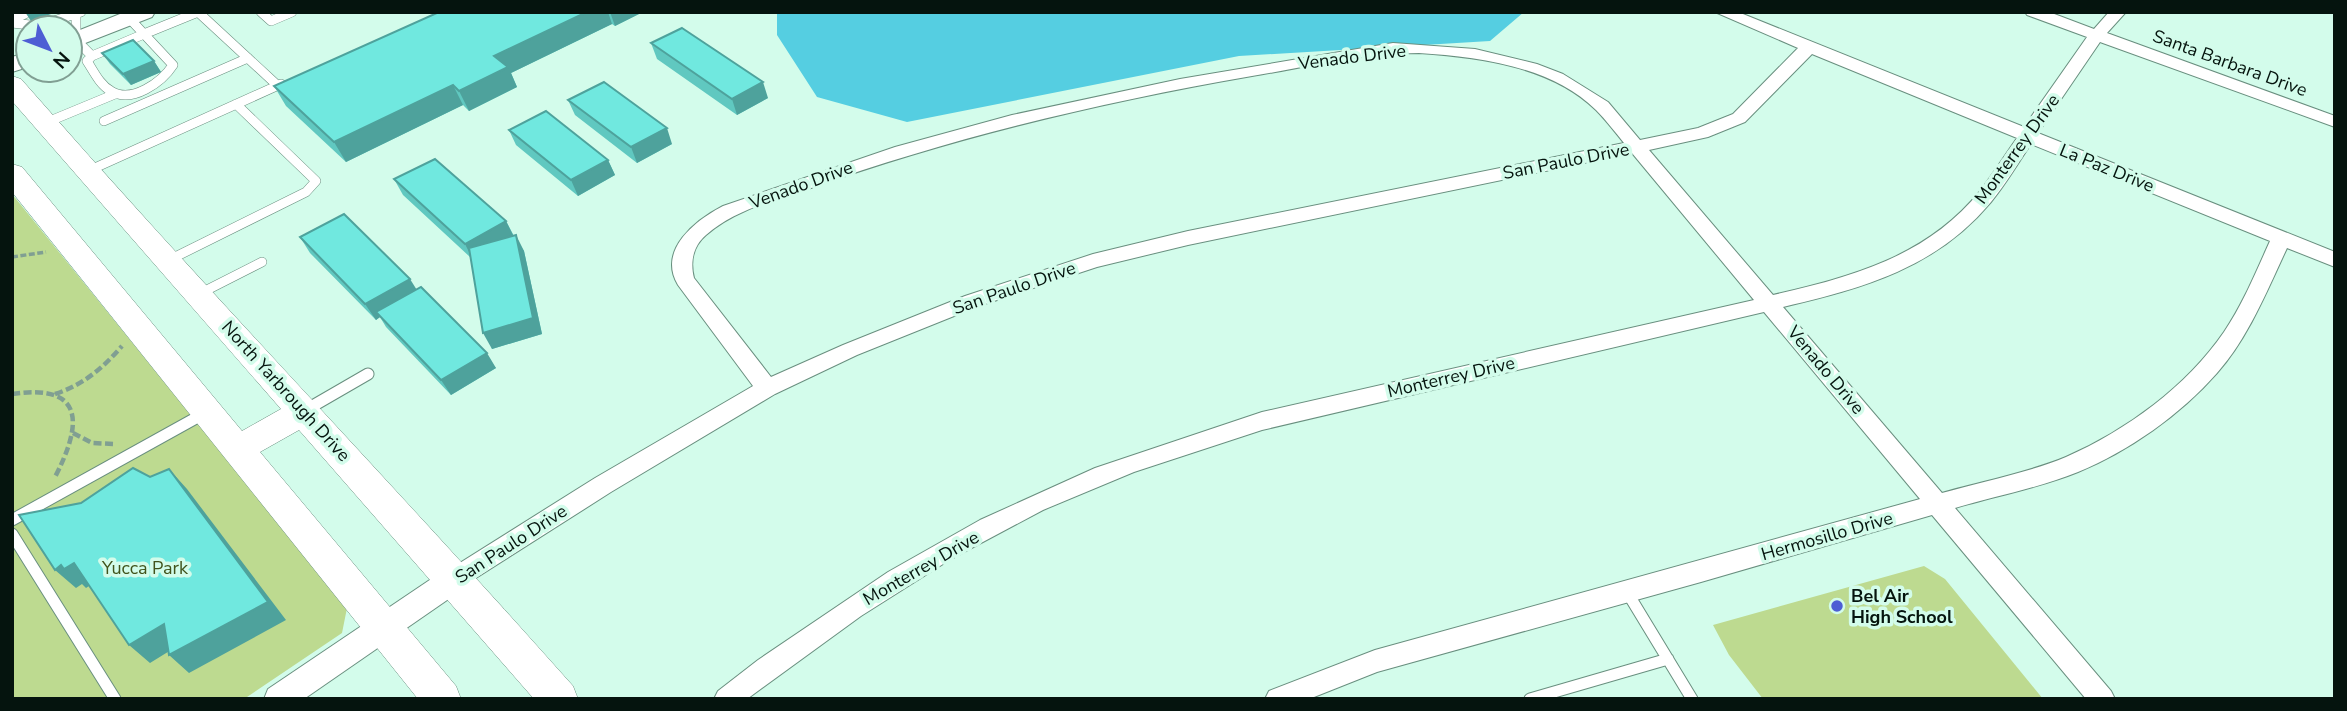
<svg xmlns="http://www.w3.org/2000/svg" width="2347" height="711" font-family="'Nunito Sans',sans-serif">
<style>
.green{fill:#bdda90}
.water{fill:#55cee1}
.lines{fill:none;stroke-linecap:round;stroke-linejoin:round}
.service-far1-casing{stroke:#698f7f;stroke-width:10}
.service-casing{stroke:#698f7f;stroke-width:13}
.minor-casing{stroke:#698f7f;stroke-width:2}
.tertiary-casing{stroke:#698f7f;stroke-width:2}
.secondary-casing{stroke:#698f7f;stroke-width:2}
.primary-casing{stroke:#698f7f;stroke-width:1}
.path-far1{stroke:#809f92;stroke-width:3.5;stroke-dasharray:6 2.5;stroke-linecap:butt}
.path{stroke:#809f92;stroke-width:4.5;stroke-dasharray:8 3.5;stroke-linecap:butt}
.service-far1{stroke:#fff;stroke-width:9}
.service{stroke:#fff;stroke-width:11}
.minor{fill:#fff;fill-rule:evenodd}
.tertiary{fill:#fff;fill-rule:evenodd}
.secondary{fill:#fff;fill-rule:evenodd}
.primary{fill:#fff;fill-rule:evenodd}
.wall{fill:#60c8c0}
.shaded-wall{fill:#4ea29c}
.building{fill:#70e8df;stroke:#4ea29c;stroke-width:2}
.poi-dot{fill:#4e5ed4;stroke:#d3fceb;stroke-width:2.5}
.labels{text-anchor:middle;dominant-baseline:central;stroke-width:7;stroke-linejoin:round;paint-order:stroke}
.street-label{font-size:18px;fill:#05140e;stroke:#d3fceb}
.park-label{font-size:18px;fill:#40531b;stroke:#d3fceb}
.poi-label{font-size:18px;font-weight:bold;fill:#05140e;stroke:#d3fceb;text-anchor:start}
</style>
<rect width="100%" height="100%" fill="#d3fceb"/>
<path class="green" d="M12,194L347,608L342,633L244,699H12Z
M1924,566L1945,579L2043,699H1763L1729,655L1713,625Z"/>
<path class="water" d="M777,12H1524L1490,41L1239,56L907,122L817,97L777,35Z"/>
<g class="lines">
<defs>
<path id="service-far1" d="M73,12L76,15V40L92,56
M261,12L271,21L292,12
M129,18L144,34
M12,19L25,14
M12,23L39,26L81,12
M144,34L173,65C162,82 132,104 111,91C100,85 94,72 87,61L92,56Z
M144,34L198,12L277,85
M104,121L248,58
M45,123L115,94
M88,171L281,84
M167,261L306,192L316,181L236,104
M199,294L262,262"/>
<path id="service" d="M304,411L368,374
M12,520L205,413
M12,534L115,699
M1627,592L1692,699
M1530,699L1668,659"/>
<path id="minor" d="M1715,12H1738L2024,127L2087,37L2027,15L2025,12H2049L2094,29L2109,12H2126L2107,33L2335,116V127L2100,42L2038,133L2335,252V267L2287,248C2267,291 2248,338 2217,373C2180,415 2129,451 2078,472C2039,488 1995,496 1955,508L2111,691L2115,699H2086L1932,515L1701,582L1377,672L1309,699H1265L1269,691L1375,650L1920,499L1764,312L1262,430L1134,472L1043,510L951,559L861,616L747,699H714L718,691L758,660L888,572L980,520L1095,468L1262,412L1754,300L1632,153L1188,245L1097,267L979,306L857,355L775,394L611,492L465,585L456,588L447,585L444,578L447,571L595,478L753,386L678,285C657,250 696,220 723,206L895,147L1012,115L1180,79L1393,43L1475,49L1537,64L1563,74L1608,102L1640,140L1698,128L1733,114L1798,48ZM1419,53C1479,57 1551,66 1596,110C1606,120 1615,132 1624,143L1188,231L1093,254L965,296L843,345L771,377L694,278C690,262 693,246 706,235C735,209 776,200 811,188C954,137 1102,102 1252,76C1307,67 1363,53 1419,53ZM1812,54L2017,138C2005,155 1993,174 1980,191C1927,257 1851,277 1773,295L1649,150L1708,137L1745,122ZM2031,144L2270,241C2256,272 2243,304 2224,332C2186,387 2127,430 2066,457C2031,472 1980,482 1942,493L1783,307C1864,288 1936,268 1991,202C2006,184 2018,163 2031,144Z"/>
<path id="tertiary" d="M456,566L466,569L470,578L466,587L304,699H264L268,689L446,569Z"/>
<path id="secondary" d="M125,12H155L152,17L70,49V34Z
M28,52V67L12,72V57Z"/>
<path id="primary" d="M12,76L21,79C201,285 391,481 573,686L578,699H534L299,430L260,452L456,686L461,699H418L12,192V164L22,167L242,431L281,409L12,101Z"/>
</defs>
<use href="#service-far1" class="service-far1-casing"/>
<use href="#service" class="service-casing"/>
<use href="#minor" class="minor-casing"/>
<use href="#tertiary" class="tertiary-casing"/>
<use href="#secondary" class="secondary-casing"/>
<use href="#primary" class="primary-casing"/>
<path class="path-far1" d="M12,257L46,252"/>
<path class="path" d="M12,394C86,383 82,425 55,477
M55,394C83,385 103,368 122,346
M73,433L92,443L113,444"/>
<use href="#service-far1" class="service-far1"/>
<use href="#service" class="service"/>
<use href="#minor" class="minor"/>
<use href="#tertiary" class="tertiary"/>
<use href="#secondary" class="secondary"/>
<use href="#primary" class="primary"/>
</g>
<path class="wall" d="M439,12H643L615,26L612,24L511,73L517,87L469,111L463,105L346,162L286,106L274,86Z
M651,43L768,98L737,115L657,59Z
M102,53L154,61L161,72L131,85L110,64Z
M568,100L672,144L637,163L575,115Z
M509,130L608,160L615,175L578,196L516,145Z
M394,179L506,221L514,236L524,251L542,334L492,349L470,257L403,195Z
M300,237L417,290L496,368L451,395L386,327L380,317L376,320L310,253Z"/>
<path class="shaded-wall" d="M25,12H53L54,13L31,21Z
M587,12H608L612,24L511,73L517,87L469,111L459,91L494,56Z
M610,12H643L615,26Z
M154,61L161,72L131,85L123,74Z
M763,82L768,98L737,115L732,99Z
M453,85L463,105L346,162L334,142Z
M667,128L672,144L637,163L631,147Z
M608,160L615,175L578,196L571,180Z
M506,221L514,237L473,260L465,244Z
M516,235L524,251L542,334L492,349L483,333Z
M410,279L420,295L376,312L380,317L376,320L365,304Z
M487,353L496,368L451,395L441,380Z
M169,469L187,489L286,620L189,673L169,655Z
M74,563L95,582L86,588L82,584L76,588L55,570L61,565Z
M164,624L184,642L150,663L129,645Z"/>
<path class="building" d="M439,12H587L494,56L508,67L459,91L453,85L334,142L274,86Z
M682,28L763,82L732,99L651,43Z
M133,40L154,61L123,74L102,53Z
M604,82L667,128L631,147L568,100Z
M546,111L608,160L571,180L509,130Z
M435,159L506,221L465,244L394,179Z
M344,214L410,279L365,304L300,237Z
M516,235L533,318L483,333L469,248Z
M421,287L487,353L441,380L376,312Z
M133,468L150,477L169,469L268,602L169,655L164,624L129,645L74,563L64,569L61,565L55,570L19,515L81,503Z"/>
<circle class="poi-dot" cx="1837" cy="606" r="7"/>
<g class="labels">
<g class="street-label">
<text transform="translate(1352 57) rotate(-7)">Venado Drive</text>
<text transform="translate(2230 63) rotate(20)">Santa Barbara Drive</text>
<text transform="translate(2017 149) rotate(-54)">Monterrey Drive</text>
<text transform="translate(1566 161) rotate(-11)">San Paulo Drive</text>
<text transform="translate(2107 168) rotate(22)">La Paz Drive</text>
<text transform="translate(801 185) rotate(-20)">Venado Drive</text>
<text transform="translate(1014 288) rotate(-19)">San Paulo Drive</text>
<text transform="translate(1826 370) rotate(50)">Venado Drive</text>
<text transform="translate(1451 377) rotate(-13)">Monterrey Drive</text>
<text transform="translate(286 391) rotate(48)">North Yarbrough Drive</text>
<text transform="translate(1827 536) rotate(-16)">Hermosillo Drive</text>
<text transform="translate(511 544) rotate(-33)">San Paulo Drive</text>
<text transform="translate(921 568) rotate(-30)">Monterrey Drive</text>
</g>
<g class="park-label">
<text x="145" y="568">Yucca Park</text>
</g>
<g class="poi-label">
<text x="1851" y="596">Bel Air<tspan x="1851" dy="21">High School</tspan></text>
</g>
</g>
<rect width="2347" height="711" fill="none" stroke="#05140e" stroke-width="28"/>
<g transform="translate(49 49) rotate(132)"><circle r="33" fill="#d3fceb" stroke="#819f93" stroke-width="2"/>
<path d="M0-5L12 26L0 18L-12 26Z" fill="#4e5ed4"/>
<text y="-10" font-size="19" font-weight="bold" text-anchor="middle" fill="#05140e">N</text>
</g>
</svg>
